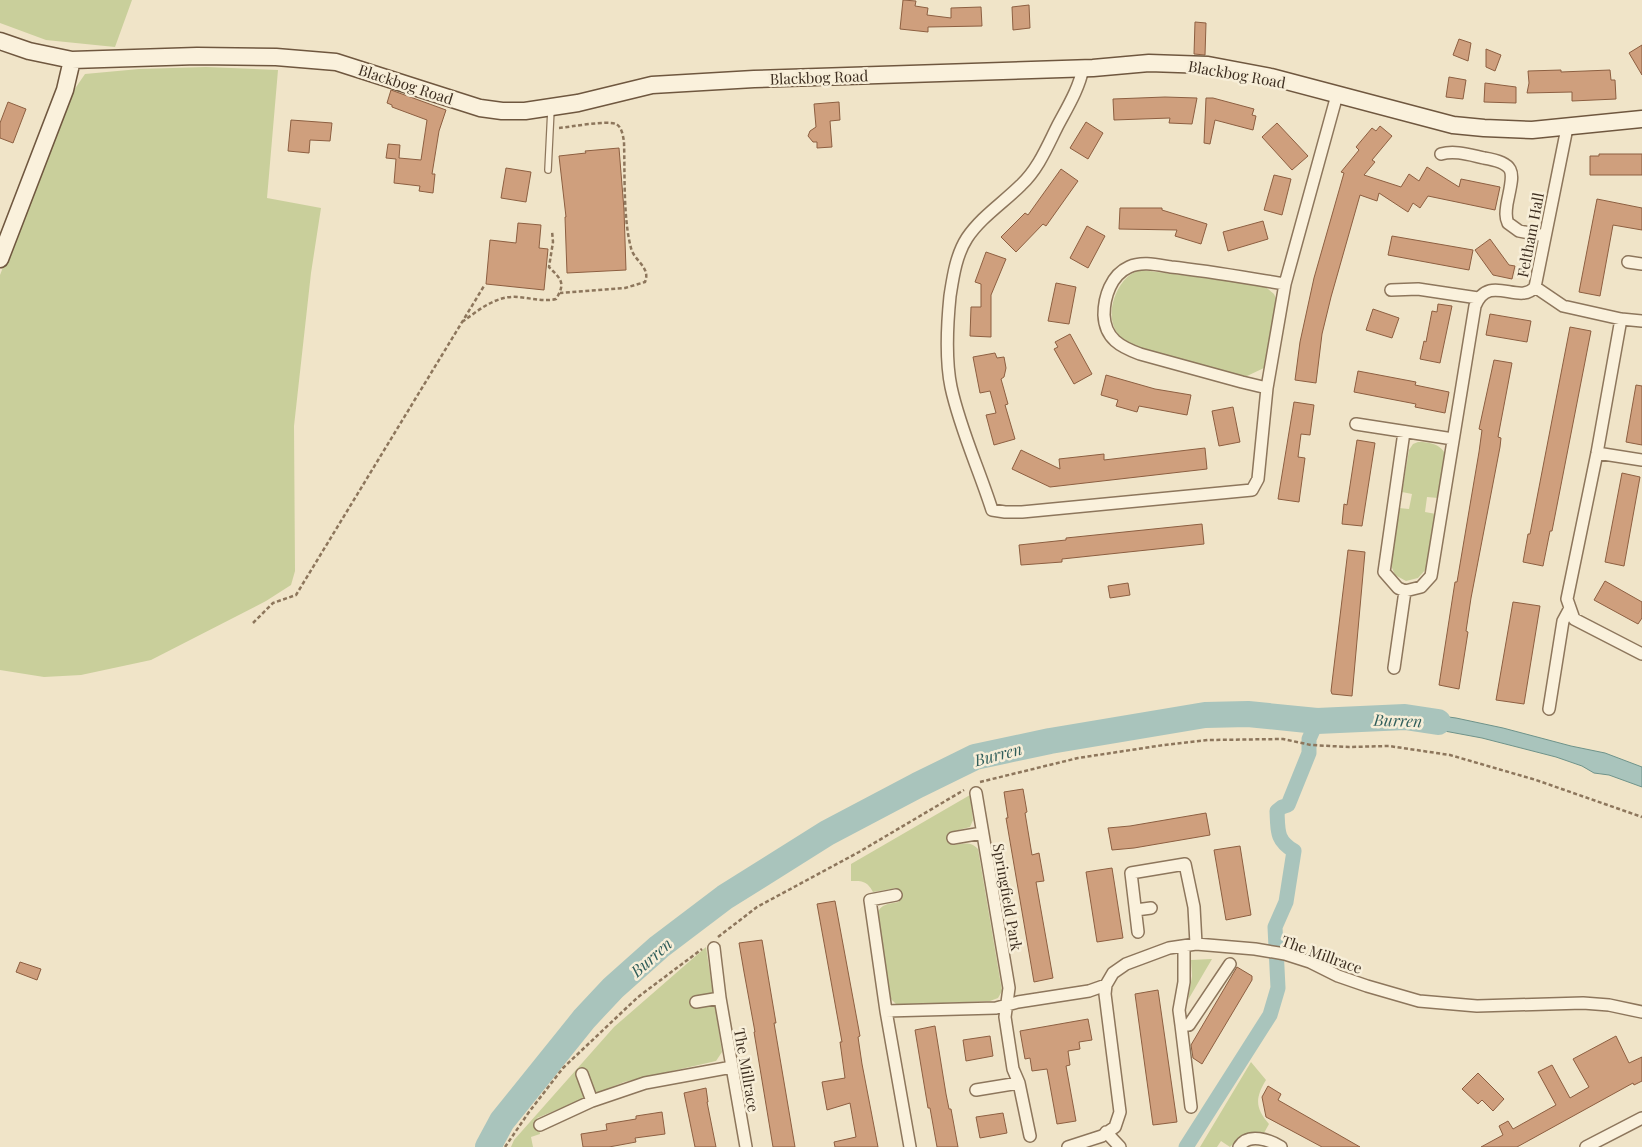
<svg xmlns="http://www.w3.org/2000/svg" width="1642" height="1147" font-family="'Playfair Display',serif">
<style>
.green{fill:#c9cf9b}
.water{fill:#a9c4bc;stroke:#6f938a}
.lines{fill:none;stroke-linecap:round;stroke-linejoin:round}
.canal{stroke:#a9c4bc;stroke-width:15}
.river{stroke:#a9c4bc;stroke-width:26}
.building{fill:#cf9f7d;stroke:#8d5f41}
.lane-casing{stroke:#8d765c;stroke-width:8}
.street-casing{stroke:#8d765c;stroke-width:14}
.secondary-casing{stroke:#6f573f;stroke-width:19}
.path{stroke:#8d765c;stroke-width:2.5;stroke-dasharray:4 2.5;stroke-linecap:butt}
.lane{stroke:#faf1dc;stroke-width:5.5}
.street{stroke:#faf1dc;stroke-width:11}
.secondary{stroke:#faf1dc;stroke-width:16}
.labels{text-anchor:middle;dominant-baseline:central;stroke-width:5;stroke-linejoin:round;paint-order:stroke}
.street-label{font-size:15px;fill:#3d2e20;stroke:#f7eed8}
.water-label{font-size:16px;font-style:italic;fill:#2f5d5a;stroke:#f7eed8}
</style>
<rect width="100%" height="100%" fill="#f0e4c8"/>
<path class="green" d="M0,0H132L115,47L46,40L0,23Z
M206,67L278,70L267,198L321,208L311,273L294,426L295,571L291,585L266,601L151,660L81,675L44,677L0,670V275L70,96L85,74L139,69Z
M1141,270L1263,285L1274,294L1277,301L1266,367L1247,376L1233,375C1208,368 1184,361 1159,354C1150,352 1138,350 1130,345C1113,335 1108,318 1114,299C1118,286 1127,273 1141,270Z
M1418,442C1429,442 1442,444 1446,456L1438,498L1427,497L1425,512L1436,514L1426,569L1418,578L1406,581L1395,575L1390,563L1399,508L1409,509L1412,494L1402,492L1409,450L1413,444Z
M970,795L973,820L970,827L951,832L953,845C963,844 970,841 978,849L1002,991L998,998L990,1001L897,1005L891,999L888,992L877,915C880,904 888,904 899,902L897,888L873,892C867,881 863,881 851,881V864Z
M706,947L722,1052L716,1061L624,1082L537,1118L540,1134L531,1137L533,1147H511L514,1140L614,1027Z
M1212,959L1188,1000L1192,976L1191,960Z
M1251,1062L1266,1080C1255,1098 1255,1108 1269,1124L1264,1133C1249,1132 1241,1136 1230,1147L1221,1141L1217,1147H1200Z"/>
<path class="water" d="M1405,711L1456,718L1503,728L1571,746L1605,753L1642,767V787L1609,775L1594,773L1582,766L1556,757L1482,738L1423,727L1403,726Z
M497,1121L507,1126L494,1147H481L490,1130Z"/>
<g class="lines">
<path class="canal" d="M1186,1147L1270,1015L1278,988L1275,927L1286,902L1294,851C1276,840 1278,831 1277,811L1282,807L1288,805L1309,753V739L1317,721"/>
<path class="river" d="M488,1147L502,1121L584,1019L613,988L659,947L725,897L827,833L918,785L975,757L1050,741L1205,715L1248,714L1317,721L1405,717L1438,722"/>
</g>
<path class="building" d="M903,0L916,1L915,6L928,8L927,15L951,18V8L981,7L982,26L928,27V32L900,29Z
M1029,5L1030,28L1013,30L1012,7Z
M1195,22L1206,23L1205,55L1194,54Z
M1459,39L1471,43L1468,61L1453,55Z
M1642,45V75L1629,53Z
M1486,49L1501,55L1495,71L1486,67Z
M1561,70V72L1610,70L1611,80H1615L1616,99L1572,101V92L1527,93L1529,83L1528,71Z
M1449,77L1466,80L1463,99L1446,97Z
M1485,83L1516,87V103L1484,102Z
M391,90L446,110L439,131L432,174H435L433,193L419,191L420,186L394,183L396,159L386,158L388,144L400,145L399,158L421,160L427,120L392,107V105L387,103Z
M1165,97L1197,98L1192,124L1169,123L1170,118L1114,120L1113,99Z
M1206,98H1213L1254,109L1252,115L1256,116L1253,130L1215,120L1210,144L1204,143Z
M8,102L26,109L13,143L0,138V123Z
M839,102L840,120L830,121L832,147L817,148V142H813L808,136L810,131L816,127L814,104Z
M291,120L332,123L330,141L310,140L309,153L288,151Z
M1086,122L1103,133L1088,159L1070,148Z
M1277,123L1308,156L1292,170L1262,137Z
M1380,126L1392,136L1372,160L1375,162L1364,175L1401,187L1409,174L1419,181L1427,167L1459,187L1461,179L1500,187L1495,210L1428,196L1420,208L1413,203L1408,212L1379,193L1377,201L1360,195L1331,297L1322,334L1316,383L1295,380L1300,342L1314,278L1344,173L1341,172L1359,150L1356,147L1372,128L1376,131Z
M619,148L624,210L626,270L567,273L565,217H566L559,156L586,153L585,151Z
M1599,154H1642V175H1590V156H1599Z
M506,168L531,172L526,202L501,198Z
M1061,169L1078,181L1046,226L1043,224L1016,252L1001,237L1025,213L1028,215Z
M1274,175L1291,179L1282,215L1264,210Z
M1597,199L1642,208V230L1613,225L1600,296L1579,292Z
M1120,208H1162V210L1207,224L1201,244L1175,236L1177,230L1119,229Z
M1263,221L1268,239L1228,251L1223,232Z
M518,223L541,225L539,248L548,249L544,290L486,284L490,240L516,243Z
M1087,226L1105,236L1088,268L1070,258Z
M1392,236L1473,250L1469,270L1388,255Z
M1490,239L1509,265L1515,266L1512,279L1493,275L1475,250Z
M986,252L1006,259L991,295V337L970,336L971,307H981V284L975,282Z
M1056,283L1076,287L1069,324L1048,321Z
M1438,304L1452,306L1440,363L1420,359L1424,341L1426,342L1432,311L1437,312Z
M1373,309L1399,318L1392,338L1366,330Z
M1490,314L1531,321L1527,342L1486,335Z
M1570,327L1591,331L1552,531H1550L1543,566L1523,562L1528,534H1530Z
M1070,334L1092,374L1074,384L1054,349L1058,347L1055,342Z
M995,353L997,358L1004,357L1006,368L1004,377L1001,379L1008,404L1005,405L1015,439L994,445L986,415L996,413L990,391L980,393L973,357Z
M1494,360L1512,363L1498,437L1501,438L1500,447L1471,598L1466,631L1468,632L1459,689L1439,685L1455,582H1457L1479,452L1482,430L1479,429Z
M1358,371L1416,382L1415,385L1449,392L1445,413L1415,407L1416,404L1354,392Z
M1106,375L1155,389L1191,395L1187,415L1139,406L1137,412L1116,406L1118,400L1101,395Z
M1636,385L1642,386V445L1626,442Z
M1294,402L1314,405L1310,435L1301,434L1298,457L1305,458L1299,502L1278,499Z
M1233,407L1240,442L1219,446L1212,411Z
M1357,440L1375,443L1362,526L1342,524L1344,504L1347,505Z
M1205,448L1207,469L1050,487L1012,469L1021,450L1060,469L1059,459L1104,454V460Z
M1622,473L1640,477L1624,566L1605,562Z
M1202,524L1204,544L1062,559V562L1021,565L1019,545L1066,540V538Z
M1348,550L1365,552L1352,696L1332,694L1331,691Z
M1605,581L1642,602V618L1638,624L1594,600Z
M1128,583L1130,595L1110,598L1108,586Z
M1513,602L1540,606L1524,704L1496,700Z
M1023,789L1027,812L1025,813L1032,855L1039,853L1044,881L1036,882L1053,978L1034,982L1006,818H1008L1004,792Z
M1206,813L1210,835L1134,848L1112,850L1108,828L1130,826Z
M1240,846L1251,915L1226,920L1214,850Z
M1112,868L1123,938L1097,942L1086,872Z
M835,901L860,1036L858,1037L862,1064L878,1147H835L834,1142L856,1137L850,1103L827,1110L822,1082L845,1078L840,1042H842L817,904Z
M762,940L776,1023H774L795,1147H773L754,1032H755L744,972L739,943Z
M20,962L41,969L37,980L16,972Z
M1237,967L1252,976V980L1202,1064L1193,1058L1191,1045Z
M1158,990L1177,1122L1153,1125L1135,994Z
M1088,1019L1092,1040L1079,1042L1080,1049L1068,1051L1070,1065L1066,1066L1076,1121L1057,1124L1047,1069L1032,1071L1030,1058L1025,1059L1020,1031Z
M935,1026L946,1094L949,1109H951L958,1147H937L930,1108H928L915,1030Z
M990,1036L993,1056L966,1061L963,1040Z
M1616,1036L1629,1063L1642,1057V1081L1634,1085L1633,1083L1517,1147H1481L1503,1135L1499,1126L1508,1121L1513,1129L1556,1105L1538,1072L1552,1065L1570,1098L1589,1087L1573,1059Z
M1478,1073L1504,1099L1493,1111L1482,1100L1478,1104L1462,1089Z
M1268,1086L1281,1094L1278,1100L1360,1147H1322L1266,1117L1262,1097Z
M706,1088L708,1102H707L716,1147H695L684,1093Z
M662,1112L665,1134L635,1138L636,1142L609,1147H583L581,1134L607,1130L606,1124L636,1119V1116Z
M1003,1113L1007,1133L980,1138L976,1117Z"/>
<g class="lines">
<defs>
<path id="lane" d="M548,170L551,109"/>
<path id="street" d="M1083,68C1079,89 1067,108 1057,127C1047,147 1038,169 1021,185C1003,203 981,217 967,238C956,255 953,277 950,296C947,326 945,358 951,387C960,429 979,469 992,510L1005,512H1022L1252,490L1258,479L1267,388L1285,284L1337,95
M1441,154C1455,150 1470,155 1484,158C1519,164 1513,173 1507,204C1506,211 1505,217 1508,223L1519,231L1545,236
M1628,262L1642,264
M1535,287L1567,128
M1535,287L1563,306L1621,319L1642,321
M1391,290L1418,289L1478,298
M1621,319L1597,453L1567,599L1574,619L1642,654
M1267,388L1242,382L1140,354C1121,347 1105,339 1104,315C1104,297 1111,275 1129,267C1142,261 1158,265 1171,267C1209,271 1247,278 1285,284
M1356,424L1453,439
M1404,432L1384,572L1398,588L1405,591
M1597,453L1642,460
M1394,668L1405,591L1421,587L1431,576L1475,306C1489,272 1519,306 1535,287
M1549,709L1563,621L1570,608
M976,793L1009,988L1005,1017L1013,1069L1019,1083L1030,1136
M953,838L982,833
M896,895L870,900L886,1011L910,1147
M1136,910L1151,908
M1138,932L1131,873L1185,864L1194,907L1196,944
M1184,946V982L1179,1010L1181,1025H1189L1230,964
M714,948L720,998L746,1147
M696,1002L720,998
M886,1011L996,1008L1018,1002L1089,991L1106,985
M1181,1025L1191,1107
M582,1074L592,1101
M976,1090L1019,1083
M540,1125L592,1101L645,1083L732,1067
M1106,1132L1120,1147
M1068,1147L1102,1136L1115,1127L1120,1112L1105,994L1106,985L1113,973L1126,964L1169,948L1196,944L1255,949L1285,954L1310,962L1338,976L1367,986L1419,1001L1477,1006L1583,1003L1609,1005L1642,1012
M1239,1147C1248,1132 1270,1140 1281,1147
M1586,1147L1642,1118"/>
<path id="secondary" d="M0,41L29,51L72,60L197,56L276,57L336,62L480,108L502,111H525L578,103L652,85L754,79L1093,68L1149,63L1208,65L1271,77L1453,125L1484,128L1532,130L1642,119
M0,259L65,90L72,60"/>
</defs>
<use href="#lane" class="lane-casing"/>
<use href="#street" class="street-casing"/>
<use href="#secondary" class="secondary-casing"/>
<path class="path" d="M559,128C570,127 607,120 616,124C622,127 623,136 624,142C625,174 623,218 631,248C634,261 651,267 645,282L625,288L560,293
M462,322C479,310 496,295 518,297C531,298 543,302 556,299C566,283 561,279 549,267L553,242L552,231
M253,623L273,603L296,595L484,286
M980,782L1078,758L1164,745L1208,740L1283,739L1311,745L1349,747L1389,746L1450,755L1536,780L1642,817
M718,937L757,907L859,852L964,790
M505,1147L529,1112L563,1068L638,997L702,949"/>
<use href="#lane" class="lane"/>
<use href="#street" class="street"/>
<use href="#secondary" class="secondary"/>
</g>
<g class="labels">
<g class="street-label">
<text transform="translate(1237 74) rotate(10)">Blackbog Road</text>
<text transform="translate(819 77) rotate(-2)">Blackbog Road</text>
<text transform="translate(406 84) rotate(18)">Blackbog Road</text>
<text transform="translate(1530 235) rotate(-79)">Feltham Hall</text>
<text transform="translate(1008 897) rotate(80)">Springfield Park</text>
<text transform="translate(1322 954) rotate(20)">The Millrace</text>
<text transform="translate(747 1070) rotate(80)">The Millrace</text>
</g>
<g class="water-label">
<text transform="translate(1398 720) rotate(2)">Burren</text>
<text transform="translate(998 754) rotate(-15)">Burren</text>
<text transform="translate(651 957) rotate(-42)">Burren</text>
</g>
</g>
</svg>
